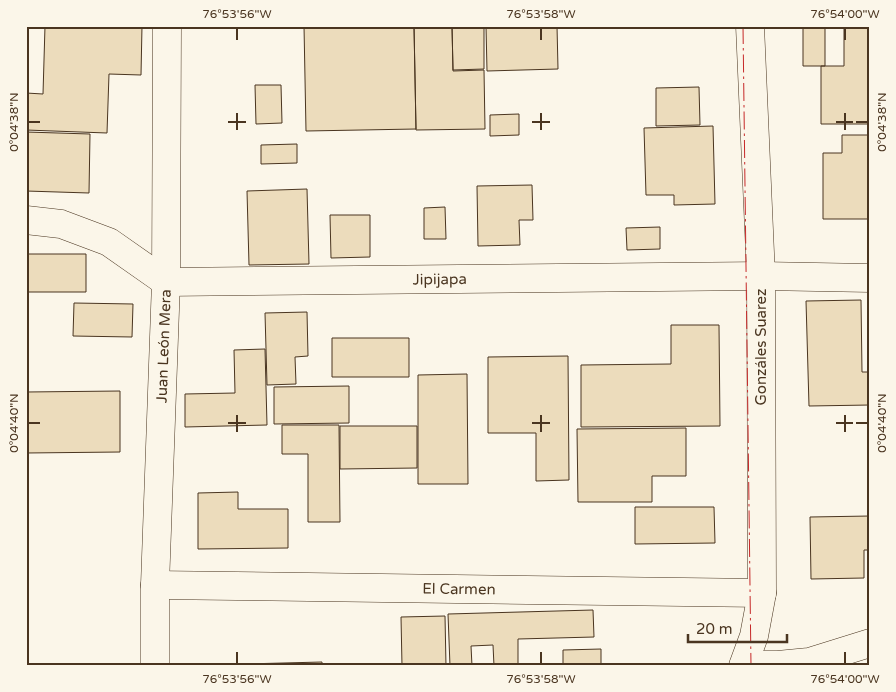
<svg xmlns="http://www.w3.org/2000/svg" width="896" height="692" font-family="'Varela Round',sans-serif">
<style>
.building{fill:#ecdcbc;stroke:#4a3520}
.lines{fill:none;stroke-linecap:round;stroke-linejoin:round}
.minor-casing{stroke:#4a3520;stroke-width:29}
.minor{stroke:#fbf6e9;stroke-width:28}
.power{stroke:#c62828;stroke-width:1;stroke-dasharray:18 4 2.5 4;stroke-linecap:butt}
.ticks{fill:none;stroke:#4a3520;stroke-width:2}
.labels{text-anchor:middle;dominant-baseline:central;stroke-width:4;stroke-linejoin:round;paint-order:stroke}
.street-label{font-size:15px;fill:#4a3520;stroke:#fbf6e9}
.neatline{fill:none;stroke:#4a3520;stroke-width:2}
.ticks-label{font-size:12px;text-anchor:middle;fill:#4a3520}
</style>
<rect width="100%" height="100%" fill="#fbf6e9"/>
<path class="building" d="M45,26H142L141,75L109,74L107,133L26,130V93L43,94Z
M304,26H414L416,129L306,131Z
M414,26H452L453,71L484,70L485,129L416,130Z
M452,26H484V69L453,70Z
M486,26H557L558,69L487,71Z
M803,26H825V66H803Z
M844,26H870V124H821V66H844Z
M255,85H281L282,123L256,124Z
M699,87L700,125L656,126V88Z
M519,114V135L490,136V115Z
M713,126L715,204L674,205V195H646L644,128Z
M26,132L90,134L89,193L26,191Z
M842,135H868V219H823V153H842Z
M297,144V163L261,164V145Z
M532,185L533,220H519L520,245L478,246L477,186Z
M307,189L309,264L249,265L247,191Z
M445,207L446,239H424V208Z
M330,215H370V257L331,258Z
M660,227V249L627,250L626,228Z
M26,254H86V292H26Z
M861,300L862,372H870V405L809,406L806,301Z
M74,303L133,304L132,337L73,336Z
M307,312L308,356L295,357L296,384L267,385L265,313Z
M671,325H719L720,426L581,427V365L671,364Z
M332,338H409V377H332Z
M265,349L267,425L185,427V394L235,393L234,350Z
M568,356L569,480L536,481V433H488V357Z
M467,374L468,484H418V375Z
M349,386V423L274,424V387Z
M120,391V452L26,453V392Z
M282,425H339L340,522H308V454H282Z
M340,426H417V468L340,469Z
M686,428V476H652V502H578L577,429Z
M238,492V509H288V548L198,549V493Z
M635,507H714L715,543L635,544Z
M870,516V550H864V578L811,579L810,517Z
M593,610L594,637L518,639V666H494L493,645L471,646L472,666H450L448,614Z
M445,616L446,666H402L401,617Z
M601,649V666H563V650Z
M322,662V666H246L245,664Z"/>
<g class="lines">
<defs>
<g id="minor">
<path id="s1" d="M26,220L61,224L109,242L166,282L761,276L870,278"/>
<path id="s2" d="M155,585L762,593"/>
<path d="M744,665H778L809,662L870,643"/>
<path id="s3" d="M155,666V585L166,282L167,26"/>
<path d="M743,666L754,636L762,593L761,276L750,26"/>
</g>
</defs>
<use href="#minor" class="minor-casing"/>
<use href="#minor" class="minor"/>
<path class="power" d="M743,26L751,666"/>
</g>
<path class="ticks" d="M237,28V40M541,28V40M845,28V40M237,113V130M541,113V130M845,113V130M28,122H40M228,122H246M532,122H550M836,122H853M856,122H868M237,415V432M541,415V432M845,415V432M28,423H40M228,423H246M532,423H550M836,423H853M856,423H868M237,652V664M541,652V664M845,652V664"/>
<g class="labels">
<g class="street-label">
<text stroke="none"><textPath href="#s1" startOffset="430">Jipijapa</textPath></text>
<text stroke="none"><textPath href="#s3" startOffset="320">Juan León Mera</textPath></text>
<text transform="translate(761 347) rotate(-90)">Gonzáles Suarez</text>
<text stroke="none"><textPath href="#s2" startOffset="304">El Carmen</textPath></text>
</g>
</g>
<rect width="896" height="692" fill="none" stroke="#fbf6e9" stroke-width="55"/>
<path d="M688 634v8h99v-8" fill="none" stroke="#4a3520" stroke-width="2.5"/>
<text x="696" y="634" font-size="15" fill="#4a3520" stroke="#fbf6e9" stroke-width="4" paint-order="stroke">20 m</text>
<rect x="28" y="28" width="840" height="636" class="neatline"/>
<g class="ticks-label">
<text x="237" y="18">76°53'56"W</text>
<text x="541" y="18">76°53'58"W</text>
<text x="845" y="18">76°54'00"W</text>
<text transform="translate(882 122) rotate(-90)" y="4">0°04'38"N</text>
<text transform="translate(14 122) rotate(-90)" y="4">0°04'38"N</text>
<text transform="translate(882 423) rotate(-90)" y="4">0°04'40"N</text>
<text transform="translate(14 423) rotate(-90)" y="4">0°04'40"N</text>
<text x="237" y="683">76°53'56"W</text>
<text x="541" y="683">76°53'58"W</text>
<text x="845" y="683">76°54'00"W</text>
</g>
</svg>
